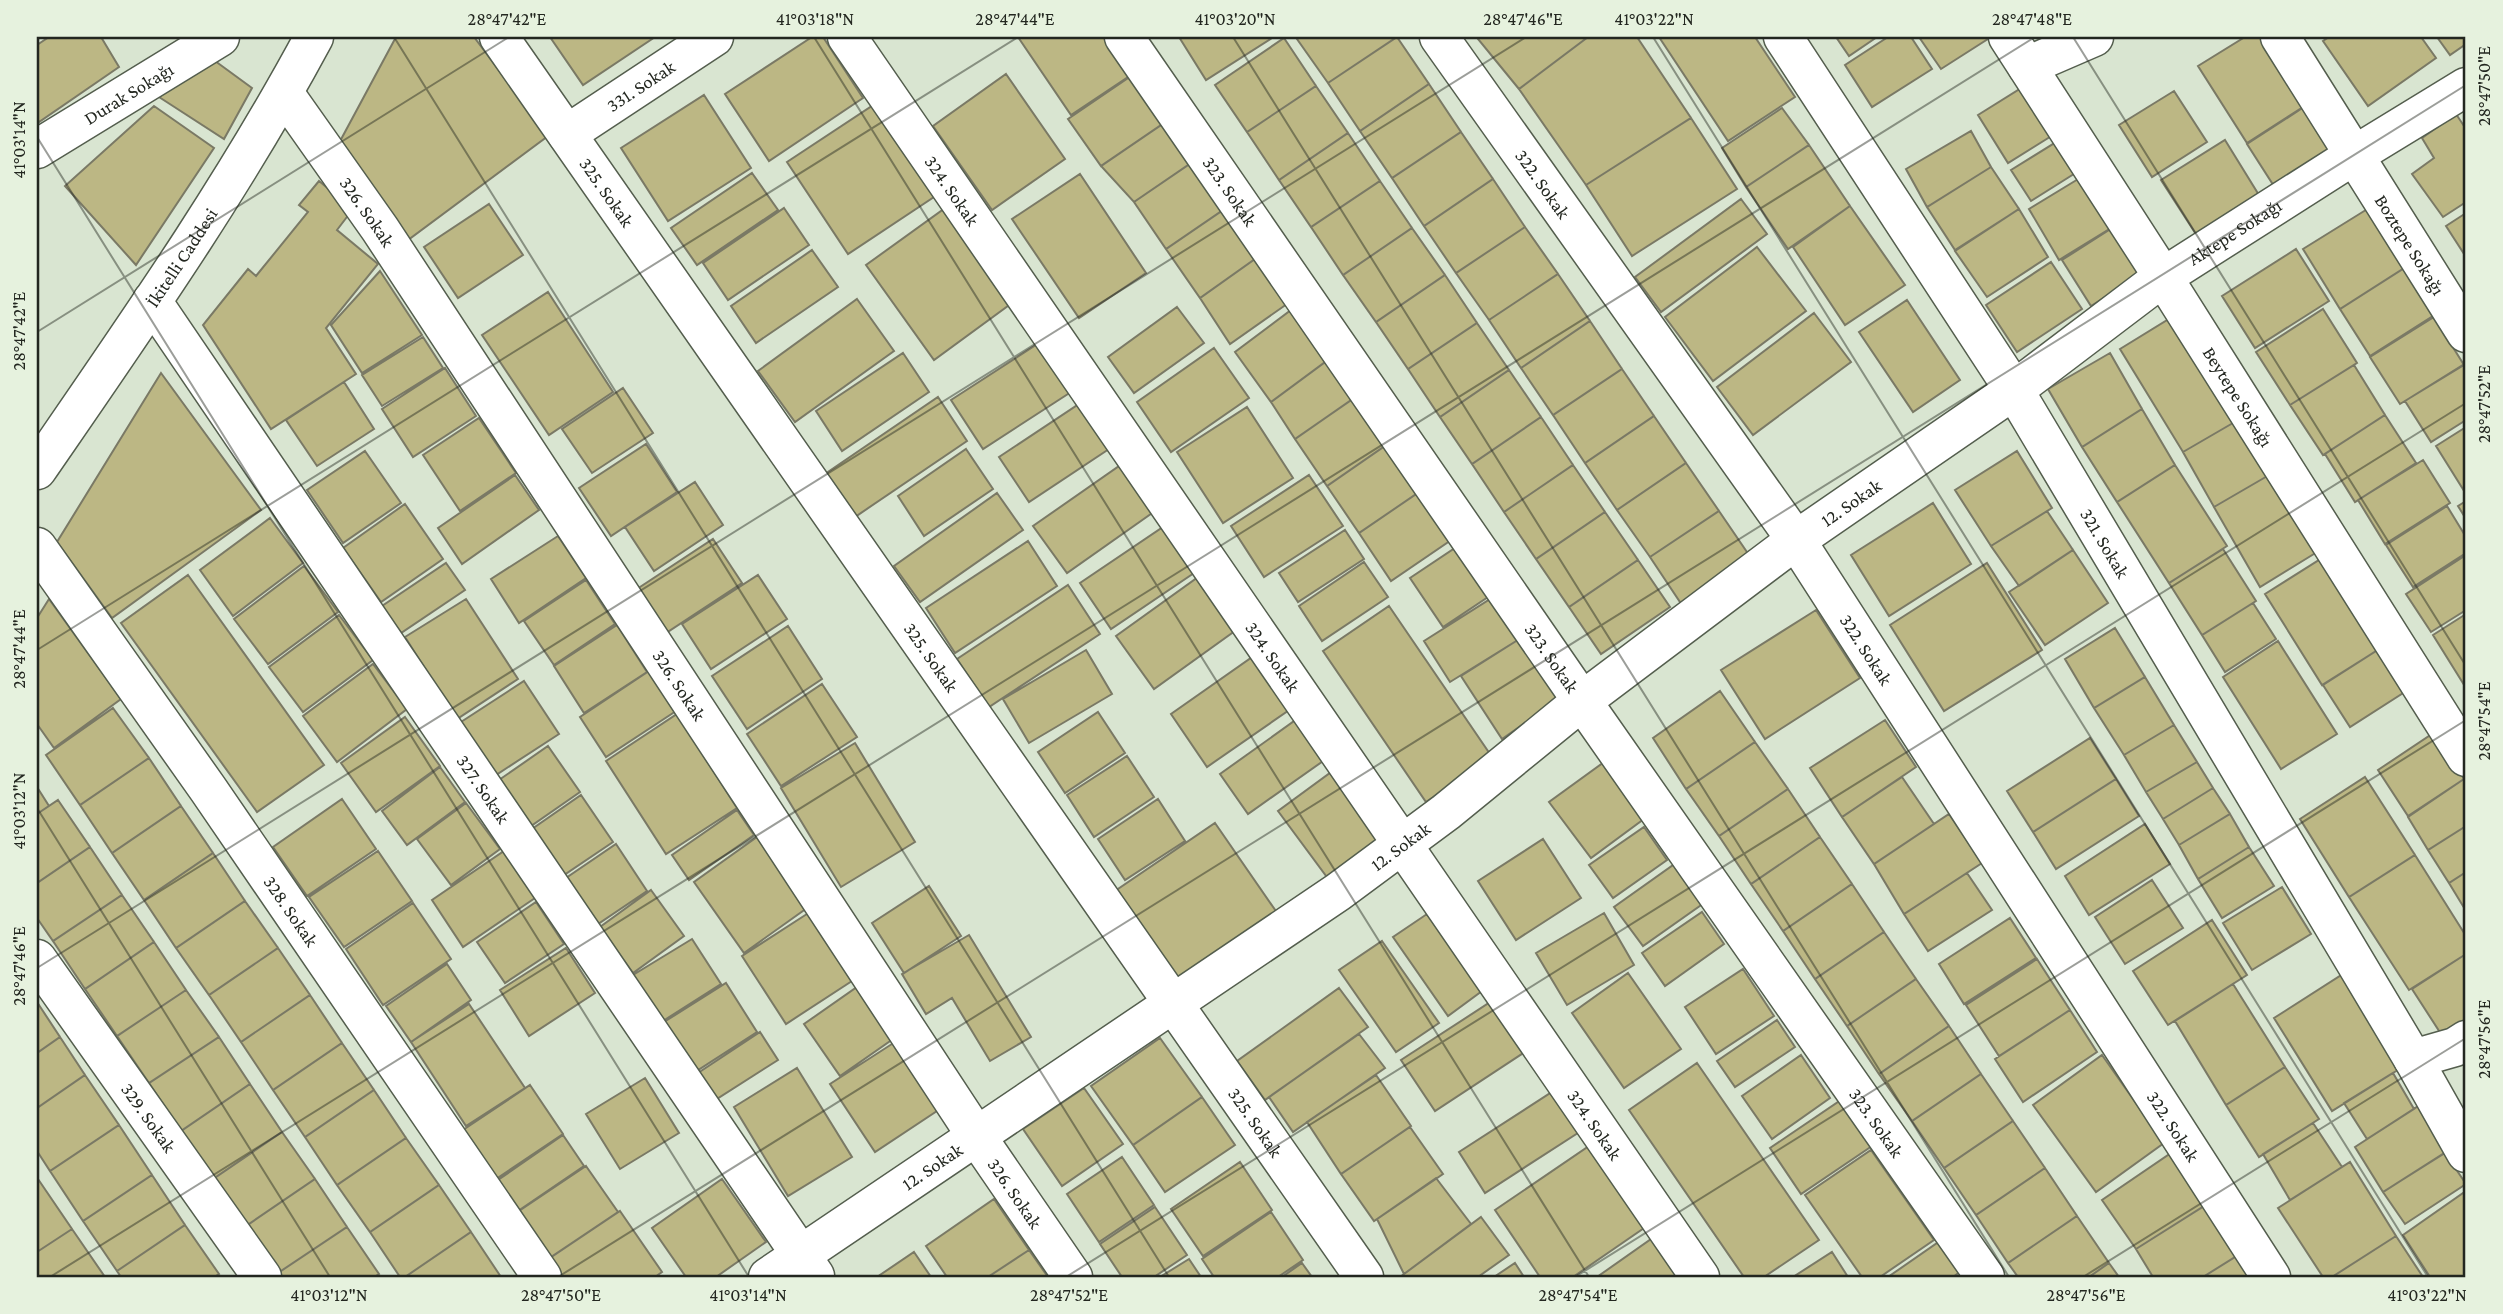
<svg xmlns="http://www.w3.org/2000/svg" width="2503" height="1314" font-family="'Crimson Pro',serif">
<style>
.building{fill:#bcb784;stroke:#7a7965;stroke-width:2}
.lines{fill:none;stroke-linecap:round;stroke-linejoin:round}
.street-casing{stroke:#545e4e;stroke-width:41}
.secondary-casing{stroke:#545e4e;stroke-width:41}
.street{stroke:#fff;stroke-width:38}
.secondary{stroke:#fff;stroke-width:38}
.ticks{fill:none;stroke:#232720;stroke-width:2;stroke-opacity:0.45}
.labels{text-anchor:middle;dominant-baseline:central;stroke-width:5;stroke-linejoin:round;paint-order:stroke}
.street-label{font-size:19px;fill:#232720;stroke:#e6f2de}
.neatline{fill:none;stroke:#232720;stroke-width:2.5}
.ticks-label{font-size:18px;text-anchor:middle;fill:#232720}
</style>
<rect width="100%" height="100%" fill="#d9e5d1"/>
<path class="building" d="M49,37H101L119,67L39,122L37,119V45Z
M396,37H474L548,136L408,240L338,145Z
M550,37H655L583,85Z
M812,37H823L863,98L769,161L725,94Z
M1018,37H1113L1137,71L1071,115Z
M1179,37H1272V38L1206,80Z
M1300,37H1397L1328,83L1297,39Z
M1397,37L1429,84L1360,131L1328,83Z
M1481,37H1588L1519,89L1478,39Z
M1588,37H1637L1691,118L1586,185L1519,89Z
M1659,37H1755L1795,97L1728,141Z
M1836,37H1877L1849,56Z
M1888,37H1911L1932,69L1872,107L1845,65Z
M1919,37H1991L1941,69Z
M2245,37H2274L2314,100L2247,143L2198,66Z
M2329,37H2421L2436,58L2368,106L2323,41Z
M2437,37H2466V44L2450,55Z
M1284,38L1316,86L1247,132L1215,85Z
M211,58L252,88L224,139L159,97Z
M1137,72L1170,119L1101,166L1068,119Z
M1006,74L1065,159L992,210L933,126Z
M2031,82L2061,130L2008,163L1978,115Z
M1429,84L1461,132L1392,178L1360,131Z
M1316,86L1348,133L1279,180L1247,132Z
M2174,91L2207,142L2152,177L2119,125Z
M704,95L751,168L668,221L621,148Z
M878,102L940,193L848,254L787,162Z
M154,106L214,148L136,265L65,186Z
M2304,107L2339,160L2281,197L2247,144Z
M1782,108L1809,145L1746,187L1722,148Z
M2456,114L2466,129V202L2443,217L2412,174L2434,158L2422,138Z
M1691,118L1737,189L1632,256L1586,185Z
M1170,119L1197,159L1134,202L1101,166Z
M1971,131L1991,167L1927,207L1906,169Z
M1461,132L1493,179L1424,226L1392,178Z
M1348,133L1380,181L1311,227L1279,180Z
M2066,136L2085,167L2031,201L2011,170Z
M2225,140L2262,200L2199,239L2161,180Z
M1809,145L1850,206L1788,249L1746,187Z
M1197,159L1229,206L1166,249L1134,202Z
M1991,167L2019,209L1955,250L1927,207Z
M2093,170L2124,220L2059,260L2029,209Z
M752,173L778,210L697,265L671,228Z
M1080,174L1146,273L1079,318L1012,219Z
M1493,179L1525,227L1456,273L1424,226Z
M319,181L353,209L337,230L378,264L326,328L356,374L271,429L203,325L248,269L256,276L308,212L299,205Z
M1380,181L1412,228L1343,275L1311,227Z
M1741,199L1767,234L1661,312L1635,277Z
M489,204L523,255L458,298L424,247Z
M948,206L1016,300L934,360L866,265Z
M1229,206L1262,254L1200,298L1166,249Z
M1850,206L1905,285L1845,325L1793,247Z
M784,208L809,245L728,300L703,263Z
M2369,208L2406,267L2340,309L2303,249Z
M2019,209L2048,257L1987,297L1955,251Z
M2466,213V257L2446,226Z
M2120,223L2149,269L2091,306L2062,260Z
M1525,227L1558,274L1489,320L1456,273Z
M1412,228L1445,275L1376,322L1343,275Z
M1757,247L1806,311L1713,381L1665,317Z
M2296,249L2329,301L2255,348L2222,296Z
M812,250L838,287L756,343L731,306Z
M1262,254L1294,299L1230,344L1200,298Z
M2051,262L2082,309L2017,352L1986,305Z
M2406,267L2436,314L2370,356L2340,309Z
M380,271L422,335L362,373L331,325Z
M1558,274L1590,321L1521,368L1489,320Z
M1445,275L1477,323L1408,369L1376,322Z
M548,292L613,392L549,435L482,335Z
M857,299L894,351L795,422L758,371Z
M1907,300L1960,380L1913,412L1859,332Z
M1299,304L1336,354L1271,402L1235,352Z
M1177,307L1204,343L1134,393L1108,357Z
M2323,309L2357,363L2290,405L2256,352Z
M2182,311L2245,416L2183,452L2120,349Z
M1814,313L1851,362L1753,435L1717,387Z
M2434,317L2464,365L2400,404L2370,357Z
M1590,321L1622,369L1553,415L1521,368Z
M1477,323L1509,370L1440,417L1408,369Z
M423,337L443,368L382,406L362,375Z
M1039,343L1071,392L983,449L951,400Z
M1214,348L1249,398L1171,452L1137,402Z
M903,353L929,392L842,451L816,411Z
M2110,353L2142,409L2082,447L2048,389Z
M1336,354L1364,391L1295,439L1271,402Z
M2466,363V420L2431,442L2405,401Z
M2354,365L2385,415L2323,455L2290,405Z
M445,368L476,416L413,457L382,409Z
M1622,369L1654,416L1585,463L1553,415Z
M1509,370L1541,417L1472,464L1440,417Z
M161,373L261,510L112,618L57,542Z
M344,382L374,429L317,466L286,420Z
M623,388L653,433L592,473L562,429Z
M1363,392L1395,439L1327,486L1295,439Z
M938,397L967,441L855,517L825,474Z
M1079,404L1109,449L1029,502L999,457Z
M1247,407L1293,478L1223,523L1177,452Z
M2142,409L2175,465L2117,502L2082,447Z
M2385,415L2416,463L2355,502L2325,454Z
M1654,416L1686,463L1617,510L1585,463Z
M2245,416L2276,471L2214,507L2183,452Z
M1541,417L1573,465L1504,512L1472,464Z
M479,418L516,473L460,511L423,455Z
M2466,427V494L2436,446Z
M1395,439L1428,486L1359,533L1327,486Z
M646,444L677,492L611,536L579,488Z
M966,449L993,489L924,536L898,496Z
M365,451L401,503L343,543L307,490Z
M2017,451L2052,508L1991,546L1955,490Z
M2423,460L2450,503L2385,544L2358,500Z
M1686,463L1719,511L1650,557L1617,510Z
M1122,464L1155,511L1067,573L1033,526Z
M1573,465L1605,512L1536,559L1504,512Z
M2175,465L2227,546L2169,583L2117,502Z
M2276,471L2322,549L2260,587L2214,507Z
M515,475L539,510L462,564L438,528Z
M1309,475L1343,526L1264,577L1231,526Z
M695,482L723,525L654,571L625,527Z
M1428,486L1460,534L1391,581L1359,533Z
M997,493L1023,530L920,602L894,566Z
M2466,501V519L2458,506Z
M1933,503L1971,564L1889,616L1851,555Z
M405,504L443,559L381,602L343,548Z
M2447,506L2466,537V553L2413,587L2386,545Z
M1719,511L1751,558L1682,605L1650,557Z
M2047,511L2073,550L2019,586L1991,546Z
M1605,512L1638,560L1569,607L1536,559Z
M270,518L303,563L233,616L200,570Z
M1166,525L1197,571L1111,629L1080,583Z
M1345,530L1364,559L1298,602L1279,573Z
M558,536L586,578L519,623L491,579Z
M713,539L742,583L663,635L634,591Z
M1028,541L1057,586L955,653L926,608Z
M1461,544L1494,593L1443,627L1410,578Z
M2223,549L2256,601L2202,635L2169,583Z
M2073,550L2108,603L2045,645L2009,592Z
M2327,555L2384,646L2322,685L2265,594Z
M2466,555V610L2431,632L2406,594Z
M1638,560L1670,607L1601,654L1569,607Z
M1364,562L1388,597L1322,641L1299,606Z
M446,563L465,590L401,633L382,606Z
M1987,563L2042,650L1944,711L1890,625Z
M304,566L338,612L268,664L234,619Z
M188,575L324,765L257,812L121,623Z
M758,575L787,619L711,669L682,624Z
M1201,575L1239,628L1154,689L1116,636Z
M586,580L615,624L554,665L524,621Z
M1068,585L1100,634L989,707L957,659Z
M1495,596L1521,638L1450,682L1424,641Z
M49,599L121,699L54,748L37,724V618Z
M466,599L518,679L457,719L405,637Z
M2253,603L2276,639L2225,672L2202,635Z
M1389,606L1492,757L1426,802L1323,651Z
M1816,610L1860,678L1765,739L1721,670Z
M2466,614V688L2433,635Z
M339,615L373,660L303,712L269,667Z
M617,625L647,672L584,713L554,666Z
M788,626L822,679L747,729L712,676Z
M2115,628L2145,677L2094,708L2065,659Z
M1521,638L1562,697L1502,739L1461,676Z
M2278,641L2337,734L2281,769L2223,677Z
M2384,646L2411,688L2350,727L2323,685Z
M1086,650L1112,694L1029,743L1003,699Z
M1258,653L1295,706L1207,767L1171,714Z
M373,664L407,709L337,762L303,716Z
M649,671L676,711L606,757L580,717Z
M2145,677L2174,725L2124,755L2094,708Z
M524,681L559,734L496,775L461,722Z
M822,684L857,737L781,786L747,734Z
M1720,691L1755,742L1686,789L1653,738Z
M113,708L149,758L80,805L46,755Z
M1098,712L1125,753L1065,793L1038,752Z
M677,714L737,808L666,854L606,761Z
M405,717L440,766L376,812L341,763Z
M1297,719L1326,759L1248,814L1220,774Z
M1885,720L1916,767L1842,817L1810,768Z
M2174,725L2197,762L2146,792L2124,755Z
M2435,732L2464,779L2408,816L2378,770Z
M2090,738L2116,779L2033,832L2007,791Z
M1755,742L1788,789L1719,836L1686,789Z
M855,743L915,842L841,887L781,788Z
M548,746L580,792L531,826L499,780Z
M1127,756L1154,797L1094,837L1067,795Z
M1611,757L1652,813L1591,858L1549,802Z
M149,758L181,806L112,853L80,805Z
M2197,762L2213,788L2163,819L2146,792Z
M440,767L465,802L407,845L382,811Z
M1334,770L1394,851L1338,892L1278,811Z
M1902,777L1934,824L1874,864L1842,817Z
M2365,777L2415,855L2349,897L2300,819Z
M2116,779L2139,816L2056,869L2033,832Z
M2464,779L2466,783V826L2428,850L2408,817Z
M37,787L49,806L37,814Z
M2213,788L2230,814L2179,845L2163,819Z
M1788,789L1820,837L1751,884L1719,836Z
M581,795L613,842L564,875L532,829Z
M342,799L376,849L307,896L273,847Z
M1158,799L1185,841L1125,880L1098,839Z
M58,800L90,847L37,883V814Z
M466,803L500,849L451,885L417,839Z
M181,806L213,853L144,900L112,853Z
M737,810L754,835L689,880L672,855Z
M1949,814L1982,863L1904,914L1874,864Z
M2230,814L2249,847L2198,879L2179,845Z
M1215,823L1280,917L1180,986L1115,891Z
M2145,824L2170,864L2089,915L2065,876Z
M2466,826V872L2449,883L2428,850Z
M1644,827L1667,860L1613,898L1589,865Z
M757,837L807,908L744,953L694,882Z
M1820,837L1852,884L1783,931L1751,884Z
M1543,839L1581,898L1516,940L1478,881Z
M616,844L647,891L598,924L566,878Z
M90,847L122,895L53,941L37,918V883Z
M2249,847L2274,886L2222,918L2198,879Z
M378,851L412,901L344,947L309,897Z
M504,851L535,898L463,947L432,900Z
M213,853L245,901L176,948L144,900Z
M2415,855L2466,936V954L2409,990L2349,897Z
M1676,863L1704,903L1643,946L1614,907Z
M2466,872V911L2449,883Z
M1967,873L1992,910L1928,951L1904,914Z
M2152,880L2183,928L2125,964L2095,917Z
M1852,884L1884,932L1815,979L1783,931Z
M929,886L961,936L904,973L872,923Z
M2282,887L2311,934L2252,970L2223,923Z
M651,890L684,936L633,973L600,927Z
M122,895L154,942L85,989L53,941Z
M245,901L278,948L209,995L176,948Z
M536,902L564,944L505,983L477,942Z
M413,903L451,959L383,1005L346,949Z
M810,912L855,979L786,1024L742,956Z
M1702,912L1724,944L1665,986L1642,953Z
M1604,913L1634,965L1567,1005L1536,953Z
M1427,914L1482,991L1448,1016L1393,937Z
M2010,918L2036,958L1964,1004L1939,964Z
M2212,920L2247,975L2168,1025L2133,971Z
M1884,932L1916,979L1847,1026L1815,979Z
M969,935L1031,1037L990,1061L952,998L926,1014L902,974Z
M692,939L721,984L663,1021L633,975Z
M1382,941L1439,1023L1396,1052L1339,970Z
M154,942L186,990L117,1036L85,989Z
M278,948L310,995L241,1042L209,995Z
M566,948L595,993L529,1036L500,990Z
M2466,954V1022L2443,1037L2412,989Z
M2037,959L2070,1010L1999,1056L1966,1005Z
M447,964L471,1000L411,1042L386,1006Z
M1743,969L1774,1016L1716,1054L1685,1007Z
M1628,973L1681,1049L1624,1088L1572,1013Z
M2343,974L2401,1068L2332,1111L2274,1018Z
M1916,979L1949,1026L1879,1074L1847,1026Z
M726,983L757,1032L695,1072L664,1022Z
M2233,984L2285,1067L2226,1105L2175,1021Z
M857,987L893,1039L840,1076L804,1024Z
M1339,988L1368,1027L1265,1100L1237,1061Z
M186,990L219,1037L149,1083L117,1036Z
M310,995L342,1043L273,1090L241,1042Z
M1498,997L1531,1048L1435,1111L1401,1060Z
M37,1002L60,1037L37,1053Z
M469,1004L525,1088L466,1126L411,1042Z
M2070,1010L2097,1052L2023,1102L1995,1059Z
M1777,1020L1795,1047L1735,1087L1717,1061Z
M1949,1026L1981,1074L1912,1121L1879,1074Z
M760,1032L778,1060L712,1102L695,1075Z
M1359,1034L1385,1068L1293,1132L1269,1097Z
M60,1037L85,1075L37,1108V1053Z
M219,1037L250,1084L181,1131L149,1083Z
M1160,1038L1202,1097L1133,1145L1091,1086Z
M895,1042L940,1109L875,1152L830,1084Z
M342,1043L374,1090L305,1137L273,1090Z
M1801,1055L1830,1098L1772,1139L1742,1096Z
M2102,1055L2164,1143L2096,1192L2033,1105Z
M1697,1063L1819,1240L1764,1277H1744L1629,1110Z
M2285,1067L2319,1119L2259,1157L2226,1105Z
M797,1068L852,1157L788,1196L734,1107Z
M2393,1073L2414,1109L2367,1139L2344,1103Z
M1981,1074L2013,1121L1944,1168L1912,1121Z
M85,1075L119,1125L50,1171L37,1151V1108Z
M1376,1075L1411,1126L1341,1174L1307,1122Z
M645,1078L679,1133L620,1169L586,1114Z
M250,1084L282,1132L213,1179L181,1131Z
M530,1085L563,1134L496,1179L463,1130Z
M1084,1088L1123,1144L1062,1186L1023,1129Z
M374,1090L406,1138L337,1185L305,1137Z
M1555,1090L1581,1131L1485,1193L1459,1152Z
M1202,1097L1235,1145L1165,1192L1133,1145Z
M1841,1100L1872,1146L1801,1194L1770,1148Z
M2423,1103L2452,1148L2383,1192L2355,1147Z
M2013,1121L2045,1168L1976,1215L1944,1168Z
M2313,1123L2342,1167L2290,1200L2263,1154Z
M119,1125L152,1175L83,1221L50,1171Z
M1410,1127L1443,1174L1374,1221L1341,1174Z
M282,1132L315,1179L246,1226L213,1179Z
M563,1135L584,1166L518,1211L498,1180Z
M406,1138L439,1185L370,1232L337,1185Z
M1592,1144L1647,1226L1573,1277H1540L1495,1210Z
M1871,1150L1934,1240L1880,1277H1862L1805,1195Z
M2174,1151L2209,1203L2136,1249L2102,1200Z
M2445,1153L2466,1184L2405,1224L2383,1192Z
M1122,1157L1154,1205L1099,1242L1067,1194Z
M1240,1162L1272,1210L1203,1256L1171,1209Z
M2350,1162L2396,1236L2332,1277H2323L2278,1208Z
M586,1166L618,1212L548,1259L516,1213Z
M2045,1168L2077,1216L2008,1263L1976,1215Z
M152,1175L185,1225L117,1271L83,1221Z
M1436,1178L1471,1224L1404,1274L1377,1219Z
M38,1179L72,1229L37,1252V1180Z
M315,1179L347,1227L278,1273L246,1226Z
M722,1179L766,1242L716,1277H686L652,1228Z
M439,1185L471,1232L405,1277H400L370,1232Z
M2466,1191V1277H2430L2403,1235Z
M994,1199L1029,1250L988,1277H947L926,1246Z
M2209,1203L2240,1254L2203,1277H2153L2136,1249Z
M1155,1207L1187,1255L1154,1277H1122L1100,1244Z
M620,1211L662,1272L655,1277H555L544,1262Z
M1271,1212L1303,1260L1278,1277H1214L1202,1259Z
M2077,1216L2109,1263L2089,1277H2018L2008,1263Z
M1481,1217L1509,1255L1478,1277H1400Z
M185,1225L219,1274L214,1277H121L117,1271Z
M347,1227L379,1274L374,1277H281L278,1273Z
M72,1229L105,1277H37V1252Z
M471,1232L501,1277H405Z
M2396,1236L2423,1277H2332Z
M1654,1237L1682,1277H1597Z
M1940,1241L1961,1271L1953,1277H1888Z
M1029,1250L1048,1277H988Z
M914,1252L931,1277H877Z
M1832,1252L1848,1277H1793Z
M2240,1254L2254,1277H2203Z
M1189,1259L1201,1277H1160Z
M1302,1263L1312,1277H1282Z
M1515,1263L1524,1277H1494Z
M2109,1263L2119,1277H2089Z"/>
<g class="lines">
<defs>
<g id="street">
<path id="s1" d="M499,37L1364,1277"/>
<path id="s2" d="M847,37L1700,1277"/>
<path id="s3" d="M1124,37L1582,701L1985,1277"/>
<path id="s4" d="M1439,37L1796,540L2271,1277"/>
<path id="s5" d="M1783,37L2014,390L2413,1059L2466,1153"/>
<path id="s6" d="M2008,37L2163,277L2466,757"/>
<path id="s7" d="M2280,37L2466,333"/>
<path d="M2027,66L2094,37"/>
<path id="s8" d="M284,93L380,229L977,1137L1073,1277"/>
<path id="s9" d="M567,134L714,37"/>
<path id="s10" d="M37,149L220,37"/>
<path id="s11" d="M152,301L815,1276"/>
<path id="s12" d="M37,547L208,789L542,1277"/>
<path id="s13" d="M37,959L262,1277"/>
<path d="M2413,1059L2455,1047L2466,1040"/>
<path id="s14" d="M768,1277L1338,892L1446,812L1582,701L1796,540L2014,390L2163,277L2353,156L2466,87"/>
</g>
<g id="secondary">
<path id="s15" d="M37,470C134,329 233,188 314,37"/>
</g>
</defs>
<use href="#street" class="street-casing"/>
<use href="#secondary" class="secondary-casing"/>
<use href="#street" class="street"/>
<use href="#secondary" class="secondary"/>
</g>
<path class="ticks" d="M394,37L1169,1277M814,37L1589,1277M1233,37L2009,1277M1653,37L2428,1277M2073,37L2466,666M37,137L749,1277M37,332L509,37M37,650L1018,37M37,808L330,1277M37,968L1526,37M50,1277L2035,37M558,1277L2466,85M1066,1277L2466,403M1575,1277L2466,720M2083,1277L2466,1038"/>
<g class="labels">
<g class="street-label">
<text stroke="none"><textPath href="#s9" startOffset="88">331. Sokak</textPath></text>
<text stroke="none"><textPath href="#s10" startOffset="107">Durak Sokağı</textPath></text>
<text stroke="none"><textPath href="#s4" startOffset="180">322. Sokak</textPath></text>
<text stroke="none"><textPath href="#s2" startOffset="186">324. Sokak</textPath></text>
<text stroke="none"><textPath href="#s3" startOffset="187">323. Sokak</textPath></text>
<text stroke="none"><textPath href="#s1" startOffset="189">325. Sokak</textPath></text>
<text stroke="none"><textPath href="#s8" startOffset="145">326. Sokak</textPath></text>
<text stroke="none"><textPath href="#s14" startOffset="1802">Aktepe Sokağı</textPath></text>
<text stroke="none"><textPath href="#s7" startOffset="245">Boztepe Sokağı</textPath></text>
<text stroke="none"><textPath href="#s15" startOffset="257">İkitelli Caddesi</textPath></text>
<text stroke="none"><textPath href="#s6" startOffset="427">Beytepe Sokağı</textPath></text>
<text stroke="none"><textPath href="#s14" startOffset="1332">12. Sokak</textPath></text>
<text stroke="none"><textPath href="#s5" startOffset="600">321. Sokak</textPath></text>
<text stroke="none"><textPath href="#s4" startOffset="747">322. Sokak</textPath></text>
<text stroke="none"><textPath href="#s1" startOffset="756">325. Sokak</textPath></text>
<text stroke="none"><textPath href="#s2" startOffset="752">324. Sokak</textPath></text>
<text stroke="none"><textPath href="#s3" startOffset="754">323. Sokak</textPath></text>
<text stroke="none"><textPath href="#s8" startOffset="712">326. Sokak</textPath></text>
<text stroke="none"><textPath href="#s11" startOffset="590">327. Sokak</textPath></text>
<text stroke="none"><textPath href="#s14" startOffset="765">12. Sokak</textPath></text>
<text stroke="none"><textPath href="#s12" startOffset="444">328. Sokak</textPath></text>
<text stroke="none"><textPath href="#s13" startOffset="194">329. Sokak</textPath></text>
<text stroke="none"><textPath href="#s1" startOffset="1323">325. Sokak</textPath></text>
<text stroke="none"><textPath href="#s3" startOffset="1321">323. Sokak</textPath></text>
<text stroke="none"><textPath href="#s2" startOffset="1320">324. Sokak</textPath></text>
<text stroke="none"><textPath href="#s4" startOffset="1314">322. Sokak</textPath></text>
<text stroke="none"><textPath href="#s14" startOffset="198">12. Sokak</textPath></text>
<text stroke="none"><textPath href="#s8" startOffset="1321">326. Sokak</textPath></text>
</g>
</g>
<rect width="2503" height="1314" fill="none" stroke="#e6f2de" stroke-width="77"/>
<rect x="38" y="38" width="2426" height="1238" class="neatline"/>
<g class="ticks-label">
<text x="507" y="25">28°47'42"E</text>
<text x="815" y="25">41°03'18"N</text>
<text x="1015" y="25">28°47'44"E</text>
<text x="1235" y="25">41°03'20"N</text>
<text x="1523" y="25">28°47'46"E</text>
<text x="1654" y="25">41°03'22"N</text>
<text x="2032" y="25">28°47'48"E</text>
<text transform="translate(2484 86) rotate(-90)" y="6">28°47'50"E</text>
<text transform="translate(19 140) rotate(-90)" y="6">41°03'14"N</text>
<text transform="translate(19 331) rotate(-90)" y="6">28°47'42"E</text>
<text transform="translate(2484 404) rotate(-90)" y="6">28°47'52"E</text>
<text transform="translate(19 649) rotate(-90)" y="6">28°47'44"E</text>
<text transform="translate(2484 721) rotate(-90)" y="6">28°47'54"E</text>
<text transform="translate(19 811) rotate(-90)" y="6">41°03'12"N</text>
<text transform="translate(19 966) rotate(-90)" y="6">28°47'46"E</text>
<text transform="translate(2484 1039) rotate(-90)" y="6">28°47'56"E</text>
<text x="329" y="1301">41°03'12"N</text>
<text x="561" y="1301">28°47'50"E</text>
<text x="748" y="1301">41°03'14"N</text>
<text x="1069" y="1301">28°47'52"E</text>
<text x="1578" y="1301">28°47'54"E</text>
<text x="2086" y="1301">28°47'56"E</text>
<text x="2427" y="1301">41°03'22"N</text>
</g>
</svg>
